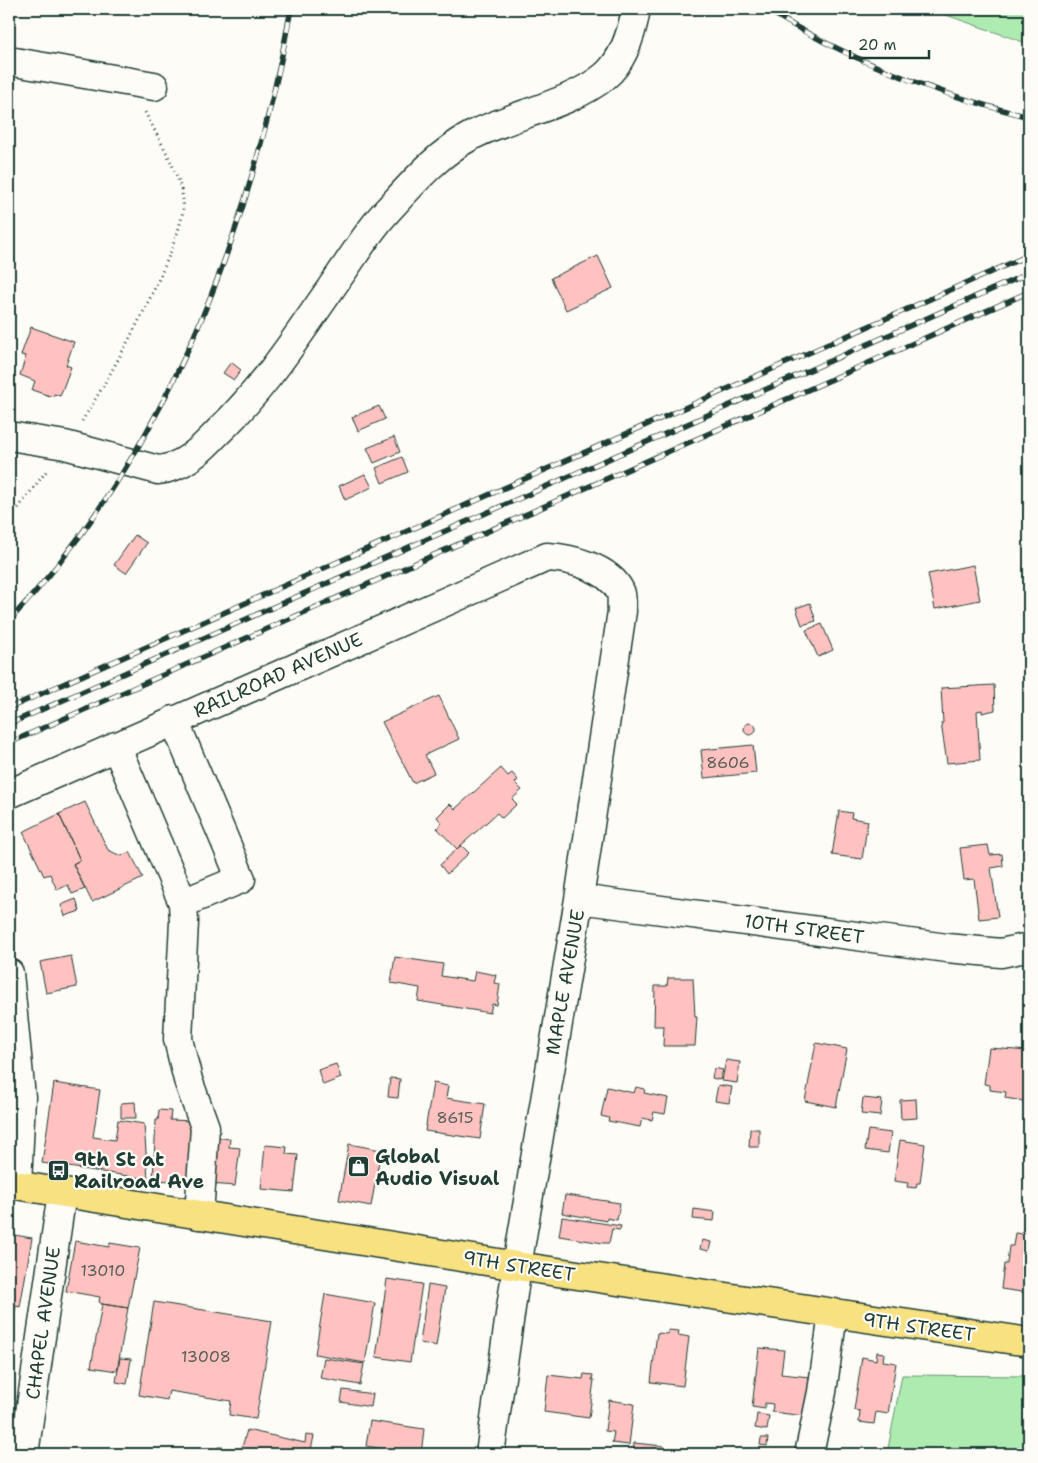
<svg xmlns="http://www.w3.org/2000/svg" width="1038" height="1463" font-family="'Shantell Sans',sans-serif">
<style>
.green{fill:#aeebb1;stroke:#669472}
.building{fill:#ffc2c0;stroke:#1f3d34}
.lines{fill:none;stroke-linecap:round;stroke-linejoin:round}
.minor-casing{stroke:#1f3d34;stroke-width:31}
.major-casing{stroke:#1f3d34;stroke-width:31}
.path{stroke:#1f3d34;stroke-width:3;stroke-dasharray:1 4;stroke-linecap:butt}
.minor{stroke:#fdfcf7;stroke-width:28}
.major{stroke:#f8e181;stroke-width:28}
.rail-casing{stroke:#1f3d34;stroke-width:5.5}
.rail{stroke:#fdfcf7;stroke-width:4;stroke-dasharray:11;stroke-linecap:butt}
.labels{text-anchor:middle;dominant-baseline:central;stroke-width:4.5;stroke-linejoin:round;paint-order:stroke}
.number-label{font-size:16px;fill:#575e57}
.street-label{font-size:19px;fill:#1f3d34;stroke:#fdfcf7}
.poi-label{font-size:19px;font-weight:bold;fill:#1f3d34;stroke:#fdfcf7;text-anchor:start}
</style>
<rect width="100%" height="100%" fill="#fdfcf7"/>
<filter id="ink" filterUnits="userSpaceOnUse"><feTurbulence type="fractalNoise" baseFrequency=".02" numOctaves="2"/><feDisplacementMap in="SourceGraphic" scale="10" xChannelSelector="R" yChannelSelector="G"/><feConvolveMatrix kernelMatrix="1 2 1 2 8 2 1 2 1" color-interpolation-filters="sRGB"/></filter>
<g filter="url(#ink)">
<path class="green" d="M929,9H1029V44Z
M902,1375L1029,1376V1454H887Z"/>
<path class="building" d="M598,256L613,288L566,310L551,278Z
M31,327L74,342L66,365L71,367L60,396L54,394L53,397L32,390L35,381L20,375L26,356L21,355Z
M231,362L241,370L234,380L223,373Z
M379,406L385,419L358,431L352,417Z
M394,437L400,452L374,463L367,448Z
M402,457L408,472L382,483L376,468Z
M365,474L372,487L345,500L339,486Z
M9,479L14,482L9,492Z
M135,535L147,543L126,573L114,565Z
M973,565L980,600L935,609L928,574Z
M810,603L816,621L802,625L796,608Z
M822,624L833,650L818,657L806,630Z
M994,685L995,710L982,713V710L977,711L980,760L947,763L941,723H943L941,688Z
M439,696L459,739L425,755L434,773L413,783L382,722Z
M744 729a6 6 0 1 1 12 0a6 6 0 1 1-12 0Z
M753,745L756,773L704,778L701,750Z
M501,768L508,776L512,773L518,780L515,783L522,790L512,799L517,804L502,818L497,813L457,849L437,828L442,823L437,817L450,804L455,809Z
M85,802L108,850L121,856L130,852L143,878L92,902L73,864L80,860L59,814Z
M839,811L852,813L851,818L868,821L862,859L832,855Z
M59,814L80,860L73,864L85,889L72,894L68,885L57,890L50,874L44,876L23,832Z
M461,845L469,853L447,874L440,865Z
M988,845L990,855L1002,854L1003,866L991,868L998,917L979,919L974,879L964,880L960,848Z
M76,899L80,911L65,916L61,905Z
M71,956L77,987L46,993L40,962Z
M395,957L443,964L441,976L473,981L475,971L496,975L494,983L500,984L497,1005L492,1004L490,1013L418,1001L420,988L391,983Z
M668,978H693L695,1017H697L695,1046H663L664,1026H654L655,986H667Z
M816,1043L847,1049L836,1107L805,1101Z
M989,1048L1029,1051V1083L1027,1091H1029V1102L1005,1098L1006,1092L990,1090V1085L984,1084Z
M726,1060L740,1062L737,1083L722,1081Z
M336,1064L341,1078L323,1085L318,1070Z
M714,1068L723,1070L720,1080L712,1078Z
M390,1078L400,1079L398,1098L388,1097Z
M54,1083L100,1090L93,1137L115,1140L118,1120L144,1124L148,1179L42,1163Z
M433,1083L448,1086L446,1098L485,1104L480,1139L425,1131Z
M718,1085L732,1087L729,1103L715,1101Z
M607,1087L634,1093L636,1087L645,1089L644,1093L668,1098L665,1114L654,1112L652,1120L642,1118L640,1127L608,1121L609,1118L601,1116Z
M863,1098L882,1100L880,1116L861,1114Z
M916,1099L917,1118L901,1119L900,1100Z
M135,1102L136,1118H121V1103Z
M159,1110L171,1111L170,1120L194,1121L191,1182L153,1180L156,1120H158Z
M750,1129H759V1147H749Z
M868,1130L891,1133L888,1153L865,1150Z
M215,1137L230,1139L229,1147L240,1148L235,1186L210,1184Z
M900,1140L925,1144L920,1183H917L916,1188L907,1187L908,1183L894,1181Z
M349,1144L381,1150L371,1206L339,1200Z
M265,1145L287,1147L286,1154L298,1155L294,1192L261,1189Z
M565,1195L620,1203L617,1220L607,1218V1221L562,1213Z
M694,1209L715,1212L714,1221L693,1219Z
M562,1217L621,1226L620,1230L612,1229L609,1243H603L559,1236Z
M1015,1233L1029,1235V1293L1001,1289L1004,1264H1007L1009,1246H1013Z
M9,1234L32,1238L20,1307L16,1306L14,1316L9,1315Z
M702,1240L711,1242L709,1251L700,1249Z
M75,1241L109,1247L110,1243L140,1248L128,1308L102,1304L99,1302L100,1297L66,1291Z
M387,1279L422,1284L410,1362L376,1357Z
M428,1285L445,1288L436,1346L420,1343Z
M325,1294L375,1303L365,1363L315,1354Z
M154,1302L272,1321L256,1419L229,1415L231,1401L169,1391L167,1400L139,1395Z
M102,1304L128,1308L117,1371L91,1367Z
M668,1330L679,1331L678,1335L689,1337L683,1386L651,1382L657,1333L668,1334Z
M759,1348L784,1350L781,1374L810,1377L805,1416L772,1412L773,1404L765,1403V1409L752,1407Z
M877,1352L884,1353L883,1361L896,1363L888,1414L876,1412L874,1424L859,1422L860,1411L854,1410L862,1357L876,1360Z
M120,1358L131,1359L127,1384L116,1382Z
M324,1358L364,1364L360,1385L320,1378Z
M584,1374L593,1375L592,1380H594L589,1418L544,1412L548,1375L583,1379Z
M343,1390L373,1394L371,1407L341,1402Z
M609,1400L634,1404L629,1445L612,1443L614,1432L605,1431Z
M757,1414L769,1416L767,1430L755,1428Z
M370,1421L424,1429L421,1454H389L390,1450L366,1446Z
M247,1430L305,1443L306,1435L314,1436L311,1450L304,1448L301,1454H240Z
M761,1438H768L767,1446L760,1445Z
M634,1443L664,1446L663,1454H633Z
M218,1447L229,1448L228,1454H217Z
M677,1450L691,1451V1454H677Z"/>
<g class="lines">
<defs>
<path id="minor" d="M9,61L154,86
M9,436L65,445L158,470C182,468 201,450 217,433C266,386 301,331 340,275C355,254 369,230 387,211C412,184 437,154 471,136C511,115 572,104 605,76C623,61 632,32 636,9
M116,746L183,903L241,879L174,720
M9,794L547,557C570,558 609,568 620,591C623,596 621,606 622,611L579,899L517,1266L490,1454
M579,899L947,948L1001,953L1029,947
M183,903L184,922L178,1039L188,1080L205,1127L199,1215
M9,973L21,1097L17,1185
M24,1454L62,1193
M809,1454L822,1392L833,1314"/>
<path id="major" d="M9,1184L517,1266L1029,1342"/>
</defs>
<use href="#minor" class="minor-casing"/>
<use href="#major" class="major-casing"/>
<path class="path" d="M82,421C106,384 189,238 183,199C179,171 158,138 145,112
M9,520L48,469"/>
<use href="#minor" class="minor"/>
<use href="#major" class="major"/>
<defs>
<path id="rail" d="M766,9C848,60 935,94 1029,117
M9,621C167,454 251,231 291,9
M9,708L1029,255
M9,724L1029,273
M9,743L1029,292"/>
</defs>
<use href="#rail" class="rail-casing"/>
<use href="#rail" class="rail"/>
</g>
</g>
<defs>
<symbol id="shop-square" viewBox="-11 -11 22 22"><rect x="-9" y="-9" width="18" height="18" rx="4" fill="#1f3d34" stroke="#fdfcf7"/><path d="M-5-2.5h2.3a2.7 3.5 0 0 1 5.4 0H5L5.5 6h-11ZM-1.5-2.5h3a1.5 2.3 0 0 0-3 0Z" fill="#fff"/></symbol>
<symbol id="bus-square" viewBox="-11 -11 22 22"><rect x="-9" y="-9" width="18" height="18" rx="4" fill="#1f3d34" stroke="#fdfcf7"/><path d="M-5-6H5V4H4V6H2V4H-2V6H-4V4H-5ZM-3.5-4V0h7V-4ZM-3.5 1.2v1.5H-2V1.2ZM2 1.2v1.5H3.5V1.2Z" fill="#fff"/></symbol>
</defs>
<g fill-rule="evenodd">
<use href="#shop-square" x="346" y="1154" width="25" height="25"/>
<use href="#bus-square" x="46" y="1158" width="25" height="25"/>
</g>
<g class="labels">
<g class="number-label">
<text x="728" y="762">8606</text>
<text x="455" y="1117">8615</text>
<text x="103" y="1270">13010</text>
<text x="206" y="1356">13008</text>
</g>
<g class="street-label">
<text transform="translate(278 675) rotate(-24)">RAILROAD AVENUE</text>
<text transform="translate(804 929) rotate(8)">10TH STREET</text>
<text transform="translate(565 982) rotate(-80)">MAPLE AVENUE</text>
<text transform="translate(519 1266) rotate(9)">9TH STREET</text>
<text transform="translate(43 1323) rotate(-82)">CHAPEL AVENUE</text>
<text transform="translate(919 1327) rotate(8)">9TH STREET</text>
</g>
<g class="poi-label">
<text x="375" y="1156">Global<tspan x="375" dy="22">Audio Visual</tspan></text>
<text x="74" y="1159">9th St at<tspan x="74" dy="22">Railroad Ave</tspan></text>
</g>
</g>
<rect width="1038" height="1463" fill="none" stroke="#fdfcf7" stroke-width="30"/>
<rect x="15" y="15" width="1008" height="1433" fill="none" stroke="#1f3d34" stroke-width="2" filter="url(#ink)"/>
<path d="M850 50v8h79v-8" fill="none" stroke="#1f3d34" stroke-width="2.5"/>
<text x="858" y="50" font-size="15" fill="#1f3d34" stroke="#fdfcf7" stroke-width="4" paint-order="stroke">20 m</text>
</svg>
